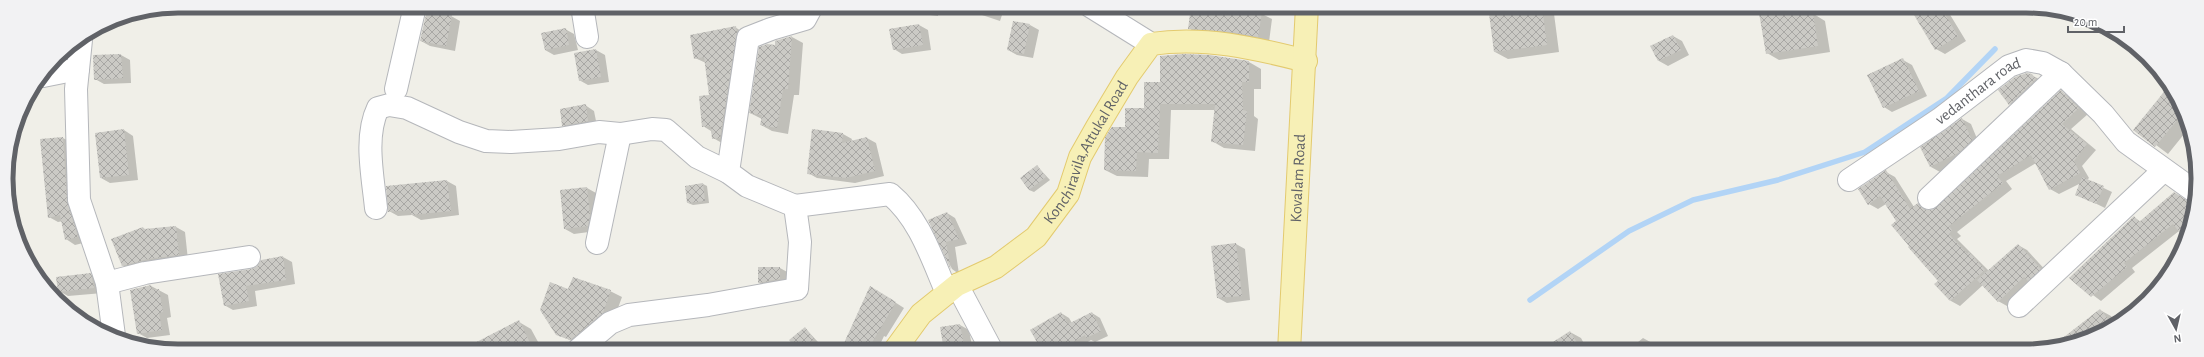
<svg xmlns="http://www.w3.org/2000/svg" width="2204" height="357" font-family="'Alegreya Sans',sans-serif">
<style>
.shadow{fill:#0003}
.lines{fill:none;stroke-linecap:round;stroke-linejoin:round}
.stream{stroke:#b2d4f6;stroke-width:5.5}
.building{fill:url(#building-cross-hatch)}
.minor-casing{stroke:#b5b7bb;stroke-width:24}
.major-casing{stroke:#e3ca6e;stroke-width:24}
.minor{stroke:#fff;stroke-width:22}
.major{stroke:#f7f0b6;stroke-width:22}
.labels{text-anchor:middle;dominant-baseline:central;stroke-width:4;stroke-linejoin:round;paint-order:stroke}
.street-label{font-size:16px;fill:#606267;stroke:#fff}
.rim{fill:none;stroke:#606267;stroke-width:5}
</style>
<defs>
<pattern id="building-cross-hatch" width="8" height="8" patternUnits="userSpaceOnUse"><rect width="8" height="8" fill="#cbcac5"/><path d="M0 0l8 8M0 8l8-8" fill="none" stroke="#a8a7a4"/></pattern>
</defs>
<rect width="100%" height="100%" fill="#f0efe8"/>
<path class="shadow" d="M891,6H939L938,16L899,11Z
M968,6H1005L1000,21L976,13L967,8Z
M1174,6H1262L1260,13L1272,19L1269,42L1199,35L1189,28L1191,15L1182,14L1173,9Z
M1489,6H1553L1559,52L1508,59L1495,52Z
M1789,6H1801L1825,21L1830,52L1779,60L1767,53Z
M1931,6L1946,8L1966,41L1945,54L1936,49Z
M451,16L460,21L455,51L430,46L421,41Z
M919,25L928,30L931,50L902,54L894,49Z
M1030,25L1039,30L1033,58L1017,55L1008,50Z
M735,27L744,33L722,143L713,138L711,131L703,126L710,96L706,63L695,58Z
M565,29L574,34L578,50L554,55L545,50Z
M1673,36L1682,41L1689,55L1668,66L1659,61L1652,47Z
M792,37L803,43L799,95H794L788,134L772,131L761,125L762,119L750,113L776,46Z
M596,50L605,55L609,82L588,85L579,80Z
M121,55L130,60L131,83L104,84L95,79L94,56Z
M1903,60L1912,65L1927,96L1892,112L1884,107Z
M1249,62L1261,69V89H1254V116L1258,119L1255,151L1224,148L1212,141L1215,110H1171L1169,159H1149L1148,177L1117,176L1105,170L1126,128L1145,109L1161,83Z
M2031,75L2041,80L2019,109L2010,104Z
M2168,88L2189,128L2168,154L2135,129Z
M2061,92L2070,97L2088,114L2071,129L2096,150L2082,166L2089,178L2087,180L2112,192L2105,208L2076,194L2081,183L2059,194L2050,189L2036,163L2006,181L2012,189L1957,232L1961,236L1957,239L1989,271L2018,245L2027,250L2049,274L2032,282L2007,306L1998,301L1983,285L1960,306L1951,301L1936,284L1939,281L1886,204L1878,209L1869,204L1886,172L1895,177L1914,207L1918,204L1929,211H1933Z
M585,105L594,111L597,126L572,130L563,125Z
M1962,119L1971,124L1980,146L1967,158L1940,172L1931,167L1921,148Z
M124,130L133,136L138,180L110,183L101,178Z
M813,130L843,134L852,139L851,142L867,138L876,143L884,176L855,183L817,178L808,173Z
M63,138L72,143L87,242L75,245L66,239L63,221L58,222L49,217Z
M1037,166L1050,180L1034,192L1029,190Z
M447,181L456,186L459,215L421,220L412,215L398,216L389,211Z
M703,184L707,186L709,203L693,205L688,203Z
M587,188L596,193L599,220L596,231L574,234L565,229Z
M2192,205H2194L2186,240L2179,231L2132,268L2135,272L2101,301L2070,278L2134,217L2141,222Z
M947,213L955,218L967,244L955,247L959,274L952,269L929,221Z
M176,227L185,232L188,260L131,271L123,266L143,228L147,230Z
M1236,244L1245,249L1250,300L1227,303L1218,298Z
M283,257L292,262L295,284L255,291L257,306L233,310L224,305L252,270Z
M759,268H780L789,273V284L768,288L759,283Z
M90,274L99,280L103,293L68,296L59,291Z
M151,286L168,295L171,317L167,318L170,335L147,338L138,333L131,291Z
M569,290L610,291L622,297L614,319L582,346L557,334Z
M879,292L904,308L886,337L884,336L877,351H861Z
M2100,310L2111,316L2116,323L2102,333L2078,339L2072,332Z
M1061,313L1069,318L1072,323L1092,313L1100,318L1108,336L1095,342L1091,340L1073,351H1044Z
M519,322L531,329L543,351H467Z
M960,325L969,330L973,351H937L945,349Z
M805,328L818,342L808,351H799L791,340Z
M1570,332L1581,338L1588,351H1544Z
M1643,338L1654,344L1659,351H1627Z"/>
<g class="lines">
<path class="stream" d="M1530,300L1629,231L1693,200L1778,180L1865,152L1947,98L1995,49"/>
</g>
<path class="building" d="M1191,6H1250V11L1262,12L1258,37L1231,32L1188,29Z
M1488,6H1542L1547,45L1494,52Z
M1785,6H1799L1800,15L1813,13L1818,46L1766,54L1759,13L1785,9Z
M1929,6H1940L1958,36L1935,50L1914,15Z
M427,10L452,15L446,46L420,41Z
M1013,21L1030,24L1024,54L1007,50Z
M919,24L923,45L893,50L889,29Z
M736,26L737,33L720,138L712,139L711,126L702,127L699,96L709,95L704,57L694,59L690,35Z
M566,28L569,45L545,50L541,33Z
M1673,35L1681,50L1658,61L1650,46Z
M792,36L788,89H783L777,128L760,125L762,115L749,113L759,47L767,44L775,45V41Z
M596,49L601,77L579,81L574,53Z
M121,54L123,78L94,80L93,55Z
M1184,54L1209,55L1249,61V82H1242L1243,110L1247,111L1243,145L1211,142L1215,104H1160L1158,153L1137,152L1136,171L1104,170L1105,137L1112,127H1125V108H1144V82H1160V56Z
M1903,58L1919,91L1883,108L1867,75Z
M2027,73L2032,74L2036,79L2009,105L1998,90L2015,77Z
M2168,87L2183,113L2155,147L2133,130Z
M2061,90L2079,108L2062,124L2087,144L2074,161L2080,173L2049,190L2031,155L1997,176L2003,183L1949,226L1952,230L1949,234L1967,254L1969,252L1985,270L1950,301L1934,284L1938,281L1908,247L1909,246L1891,225L1896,221L1880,196L1868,205L1858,189L1886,170L1910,209L1918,203L1925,210H1932Z
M586,104L588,121L562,126L560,109Z
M1962,118L1972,140L1958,153L1930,167L1920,147Z
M124,129L129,175L100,178L95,133Z
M812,129L843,133L842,143L867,137L875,171L846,178L807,174Z
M63,137L67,201L78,237L65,240L60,215L48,218L40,139Z
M1037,165L1046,177L1029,190L1020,178Z
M2082,177L2104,186L2096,204L2075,195Z
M447,180L451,211L411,215L410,210L388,212L386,186Z
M703,183L705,201L687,203L685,186Z
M587,187L590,215L588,226L564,229L560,190Z
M2174,192L2194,205L2186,241L2173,224L2124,263L2127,267L2091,297L2069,278L2134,216L2139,222Z
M947,212L959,239L946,242L951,270L928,220Z
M176,226L179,255L148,259L122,266L111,239L143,227L144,229Z
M1236,243L1242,296L1217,298L1211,246Z
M2018,244L2041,269L2028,281L2024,277L1998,302L1977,280Z
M283,256L286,280L246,286L249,301L224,306L218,274L251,269L257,266L261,260Z
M758,267H780V279L758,283Z
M91,273L94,288L58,292L56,277Z
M573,277L611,290L603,313L570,340L556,335L540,310L550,282L568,289Z
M151,285L152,290L159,289L163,312L159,313L162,330L137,334L130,290Z
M870,286L896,302L867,351H861L844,343Z
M2100,309L2113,325L2102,333L2051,347Z
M1061,312L1068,324L1092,312L1101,331L1086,338L1085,335L1058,351H1042L1030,330Z
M519,320L534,351H459Z
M960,324L965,351H944L940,327Z
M805,327L814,339L798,351L789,340Z
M1570,331L1582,351H1539Z"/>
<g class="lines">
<defs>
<g id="minor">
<path d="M582,6L587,37"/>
<path d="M1090,6L1151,44"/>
<path d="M81,40L76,89L79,200L107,283L114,336"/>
<path d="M43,76L78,69"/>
<path d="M396,89L415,6"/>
<path id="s1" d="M1849,180L1940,119L2009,66L2026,60L2043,63L2061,73L2103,114L2126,142L2197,193"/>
<path d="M1929,198L2061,73"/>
<path d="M795,206L747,186L728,172L748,38L771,29L805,19L812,6"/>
<path d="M376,208C373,177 364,137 378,108L389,105L407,108L459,132L486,141L511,142L559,139L599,132L620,134L652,129L666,130L697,157L728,172"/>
<path d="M597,243L620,134"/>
<path d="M107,283L145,273L249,257"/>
<path d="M957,285L992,351"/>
<path d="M2019,306L2164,170"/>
<path d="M577,351L610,323L629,315L708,305L797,289L800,242L795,206L890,194C920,219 932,259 947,293"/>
</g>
<g id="major">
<path id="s2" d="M894,351L921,314L957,285L996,267L1036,237L1068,194L1080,157L1097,127L1127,77L1151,44C1204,36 1255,48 1306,61"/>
<path id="s3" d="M1289,351L1307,6"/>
</g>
</defs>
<use href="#minor" class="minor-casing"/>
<use href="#major" class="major-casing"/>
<use href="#minor" class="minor"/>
<use href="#major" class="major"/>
</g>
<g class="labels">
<g class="street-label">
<text stroke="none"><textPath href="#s1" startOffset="157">vedanthara road</textPath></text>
<text stroke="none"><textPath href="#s2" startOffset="284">Konchiravila,Attukal Road</textPath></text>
<text stroke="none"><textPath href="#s3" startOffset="173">Kovalam Road</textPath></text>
</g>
</g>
<path d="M0 0H2204V357H0ZM178 13H2026A165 165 0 0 1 2191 178V179A165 165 0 0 1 2026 344H178A165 165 0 0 1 13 179V178A165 165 0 0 1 178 13Z" fill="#f2f2f3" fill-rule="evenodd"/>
<path class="rim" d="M178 13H2026A165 165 0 0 1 2191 178V179A165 165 0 0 1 2026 344H178A165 165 0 0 1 13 179V178A165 165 0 0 1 178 13Z"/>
<g transform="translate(2176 329) rotate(172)" stroke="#ffffff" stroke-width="3" paint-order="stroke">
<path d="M0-3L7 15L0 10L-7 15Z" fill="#606267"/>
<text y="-6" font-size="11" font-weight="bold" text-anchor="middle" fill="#606267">N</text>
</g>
<path d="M2068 26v6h56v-6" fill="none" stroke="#606267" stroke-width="2"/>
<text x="2074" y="26" font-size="12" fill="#606267" stroke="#ffffff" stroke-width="3" paint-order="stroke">20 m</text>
</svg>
